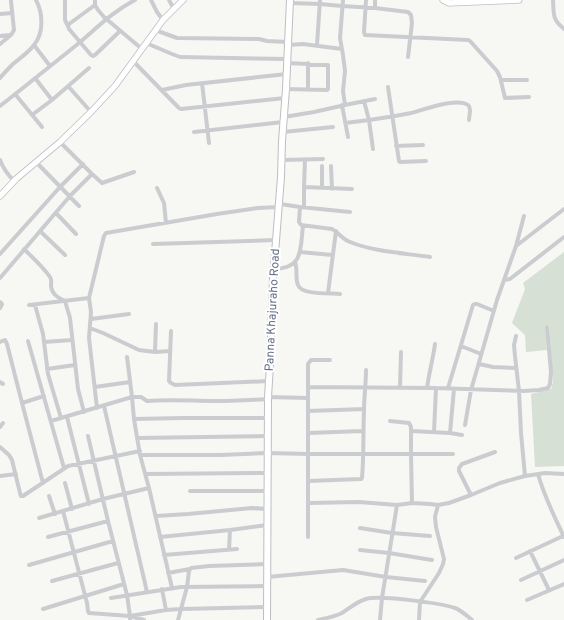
<svg xmlns="http://www.w3.org/2000/svg" width="564" height="620" font-family="Overpass,sans-serif">
<style>
.green{fill:#d7e0d5}
.lines{fill:none;stroke-linecap:round;stroke-linejoin:round}
.secondary-casing{stroke:#bbbec5;stroke-width:7}
.primary-casing{stroke:#bcbec3;stroke-width:8}
.street{stroke:#caccd0;stroke-width:4}
.secondary{stroke:#fff;stroke-width:5.5}
.primary{stroke:#fff;stroke-width:6}
.labels{text-anchor:middle;dominant-baseline:central;stroke-width:4;stroke-linejoin:round;paint-order:stroke}
.street-label{font-size:12px;fill:#647088;stroke:#fff}
</style>
<rect width="100%" height="100%" fill="#f7f8f4"/>
<path class="green" d="M564,252V466L535,467L531,394L551,389L553,382L549,325H545L547,350L526,352L525,335L512,323L525,289L523,283Z"/>
<g class="lines">
<defs>
<path id="secondary" d="M443,0L449,3L519,0
M0,196L16,179L60,142L91,112L115,86L163,20L183,0"/>
<path id="primary" d="M267,620L268,397L270,365L273,279L281,177L282,141L286,89L290,0"/>
</defs>
<use href="#secondary" class="secondary-casing"/>
<use href="#primary" class="primary-casing"/>
<path class="street" d="M65,0V20L68,26
M95,0V5L98,10L104,17L142,49
M151,0L157,12L163,20
M169,0L174,9
M343,0L340,38L343,55L345,71L343,91L345,105
M366,0L364,32L365,35L468,40L470,41L497,71L500,77L505,98L529,97
M553,0C554,15 552,19 564,29
M289,3L320,4L342,6L375,8L408,12L411,15L412,23L408,57
M95,5L69,24L68,26L69,29L91,55L93,56L95,55L120,31
M375,8V0
M0,14L12,13
M155,30L177,38L259,39L267,41L288,42
M0,36L10,35
M146,43L172,54L180,57L287,59
M0,44L11,35L14,30L11,1
M34,45L50,66
M288,45L303,44L342,49
M317,45L320,0
M133,61L179,108L181,109L285,98
M0,78C4,73 8,69 13,64C20,58 28,53 34,45C44,33 43,13 36,0
M35,78L52,100
M501,80H527
M202,83L209,143
M68,86L91,112
M388,87L399,161L400,162L426,161
M286,89L327,90L328,89V65L287,63
M308,89V63
M162,90L186,85L287,74
M15,94L42,127
M364,101L369,120C383,118 397,116 411,113C423,110 457,97 468,105C472,108 469,116 469,120
M342,105L348,137
M0,106C27,85 53,64 79,43C98,27 112,12 135,0
M32,115L52,100L89,68
M284,117L314,112L345,105L375,99
M345,123L369,120L373,149
M194,132L283,122
M283,132L333,127
M396,146L423,145
M0,160C3,168 8,175 14,181
M282,160L323,159
M36,162L79,206
M331,166L332,189
M92,174L102,183L134,172
M304,187L352,189
M157,188L164,203L166,223
M322,188V166
M280,204L300,207L350,212
M300,207L299,222L301,225L332,229C338,232 342,239 350,242C375,252 403,253 430,257
M304,207V187L305,160
M56,213L76,234
M40,231L65,255
M153,244L276,240
M516,246L524,216
M24,249C32,257 44,268 50,277C52,280 51,283 51,286C52,295 59,298 65,301L70,318L78,389L84,412
M300,252L332,255
M0,254L60,187L83,164
M295,262C298,270 295,278 298,285C301,295 330,293 340,294
M274,269C304,268 300,249 303,226
M0,278L70,196L92,174L60,142
M504,280L510,279L564,237
M328,293L336,231
M89,298L91,312L89,338L97,408
M0,302L2,304L0,308
M29,305L89,298L104,236L106,233L217,214L258,208L279,207
M35,305L43,334L48,374L61,418
M91,319L129,314
M90,328L103,333L139,350L155,352L170,351
M171,331L169,381L171,383L175,385L269,381
M516,336L514,345L515,356L519,391L521,433L525,476
M28,341L64,468
M0,342L5,340L7,344L22,403L43,483
M44,342L72,340
M461,346L481,354
M155,352L156,324
M127,357L132,397L134,419L140,455L149,488L172,588
M330,360H311L308,364V454H453
M479,364L493,367L516,368
M47,369L75,365
M0,382L3,384
M95,387L130,382
M308,387L436,388L524,391L539,390L548,388L550,384L551,372L547,327
M400,388L401,352
M427,388C429,373 433,359 435,344
M448,388L473,305L475,304H477L494,311
M268,397L308,398
M22,403L44,396
M104,406L147,592
M308,411L364,409
M67,417L89,504
M134,419L183,418H268
M51,421L132,397H141L147,401C170,399 192,401 215,401C232,401 250,400 268,399
M390,421L409,423L411,427V454L412,503
M465,425L471,390L497,300L516,246L564,209
M0,427L3,423
M411,431L450,433L462,435
M434,432L436,388
M308,433L363,431
M450,433L454,389
M88,436L108,521L127,595L130,616
M137,438L268,436
M0,447L9,455L12,460L20,493L21,496H23L68,466L140,451
M140,455H221L268,453L308,454V537
M146,474L267,473
M538,474C544,496 554,516 564,537
M0,476L16,474
M308,481L361,479L362,478C364,456 363,433 364,411C364,397 366,384 366,370
M65,483L72,509
M190,491H268
M471,495L459,471V468L462,464L495,452
M49,496L55,514
M309,503L359,502L397,505L412,503L430,504L438,505L449,503L471,495L500,483L525,476L545,473L564,474
M63,511L87,603L88,611L89,613L130,616L144,620
M156,516L188,514L252,508L268,509
M39,518L103,499L149,488
M360,528L392,533L430,536
M48,537L108,521
M160,537L230,530L267,525
M229,550L230,530
M360,550L389,553L432,560
M530,551L549,590
M164,555L237,549
M516,558L563,536
M29,565L113,541
M168,573L190,569
M267,577L343,570L386,577L425,581
M521,580L564,560
M52,581L118,563
M162,589L166,610
M111,598L181,587L267,586
M527,600L564,584
M43,609L124,584
M130,620V616L166,610L181,609L267,607
M178,620L187,587L189,571L191,568L209,566L267,564
M318,620C326,618 334,617 342,613C350,608 356,602 366,599C379,595 441,603 455,608C461,610 467,616 472,620
M380,620L382,598L397,505
M419,620L420,602L439,573L443,564L444,559L436,527L435,517L438,505"/>
<use href="#secondary" class="secondary"/>
<use href="#primary" class="primary"/>
</g>
<g class="labels">
<g class="street-label">
<text transform="translate(273 310) rotate(-87)">Panna Khajuraho Road</text>
</g>
</g>
</svg>
